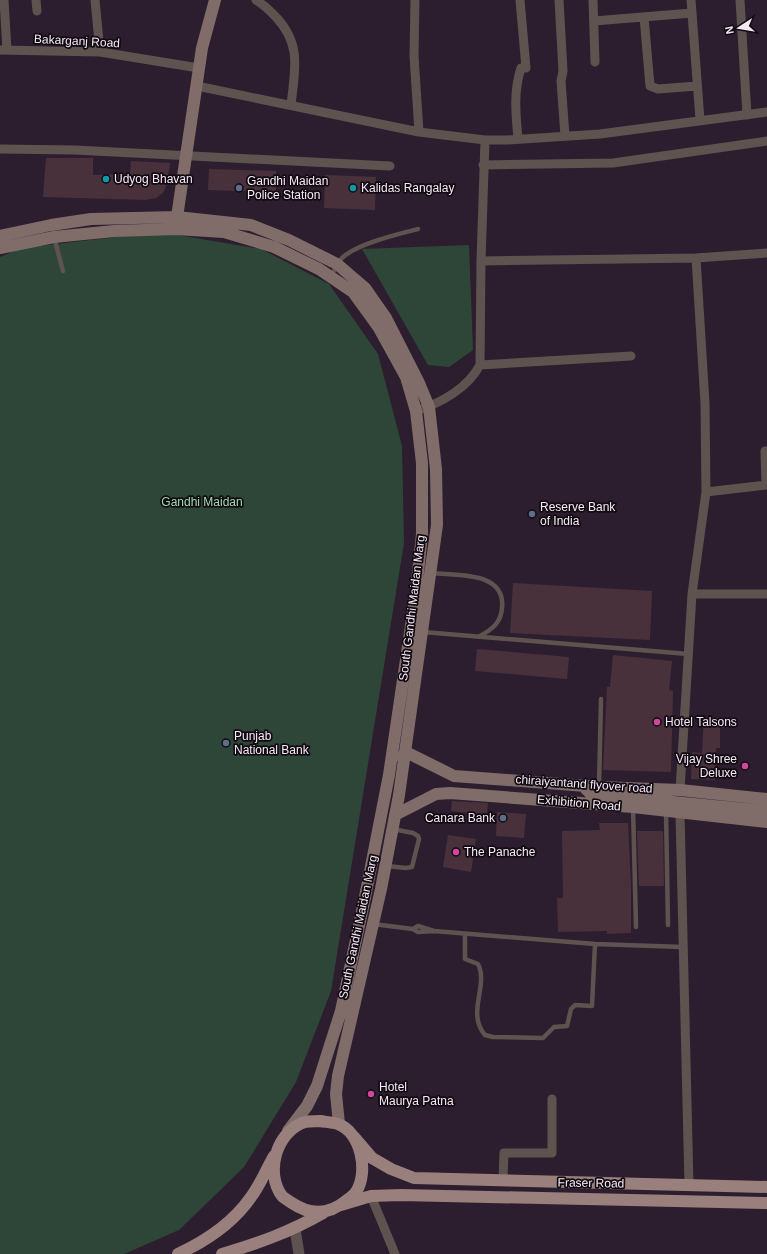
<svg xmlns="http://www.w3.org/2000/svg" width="767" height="1254" font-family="Arial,sans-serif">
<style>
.green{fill:#2e4637}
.building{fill:#48313b}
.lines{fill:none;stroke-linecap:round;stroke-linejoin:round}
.service{stroke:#5f5350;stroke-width:4.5}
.minor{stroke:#5f5350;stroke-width:9}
.tertiary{stroke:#5f5350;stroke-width:11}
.secondary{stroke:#806d69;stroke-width:12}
.primary{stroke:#9a807c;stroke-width:12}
.culture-dot{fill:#0f9aa8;stroke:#120b12;stroke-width:1.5}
.service-dot{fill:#5c6f8a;stroke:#120b12;stroke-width:1.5}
.hotel-dot{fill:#d1479c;stroke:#120b12;stroke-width:1.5}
.labels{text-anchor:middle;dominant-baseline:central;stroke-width:3.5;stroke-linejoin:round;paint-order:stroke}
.street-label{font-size:12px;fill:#f4e9f5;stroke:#120b12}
.poi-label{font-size:12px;fill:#f4e9f5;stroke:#120b12;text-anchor:start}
.park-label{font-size:12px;fill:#9edbb4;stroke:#120b12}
</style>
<rect width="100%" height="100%" fill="#2d1e2f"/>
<path class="green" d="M160,232L261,249L329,284L378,354L402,446L404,543L331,991L296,1082L244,1167L179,1230L124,1254H0V257L21,248Z
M469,245L473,350L449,367L428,365L362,249Z"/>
<path class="building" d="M46,158H93V175L130,174L131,161L170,163L167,184L163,193L156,198L146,200L43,197Z
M209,169L276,171V192L208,190Z
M325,175L376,177L375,210L324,208Z
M513,583L652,591L650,640L510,633Z
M477,649L569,657L567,679L475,671Z
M613,655L672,661L669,690L673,691L671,772L603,770L607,687H610Z
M704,717L728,718V728H720V748H716L715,780L691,779L692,752L702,753Z
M452,801L488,803L487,815L451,811Z
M497,812L526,814L524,838L496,836Z
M599,823H628L631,886V933L607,934V931L558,932L557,898H563L562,831L600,830Z
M637,831H663L664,886H639Z
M448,835L476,839L471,872L443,867Z"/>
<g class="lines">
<path class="service" d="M54,237L63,271
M331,277C334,270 337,263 342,258C357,244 398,234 418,229
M432,573C457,576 506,571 502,608C501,622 493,629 480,636
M423,632L688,654
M599,787L601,699
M633,807L636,927
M666,811L668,925
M387,866L406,868L412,867L419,839L418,836L413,833L393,829
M373,924L413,929
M434,931L418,926L413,929L418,932L434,931L595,944L683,947
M465,935V959L478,964C489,985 466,1013 485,1035L493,1037L543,1038L554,1027L567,1026L571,1009L575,1005L592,1006L595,944"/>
<path class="minor" d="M4,0L7,50
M36,0L37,11
M95,0L100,52
M256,0C263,4 269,10 275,16C302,44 295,69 291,105
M415,0L414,56L419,132
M559,0L563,71L561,81L565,136
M593,0L595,62
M691,0L700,120
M740,0L747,115
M644,17L650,86L658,89L697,86
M594,21L692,13
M0,50L100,52L199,68
M197,86L419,132L485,140H507L600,134L767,112
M518,139C516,116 513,92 521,68H526L520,0
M485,140L481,261L696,258
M0,149L75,150L390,166
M483,165L613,163L767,141
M480,365L631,356
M416,411C441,403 468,388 480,365L481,261
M706,492L766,485L765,451H767
M692,594H767
M680,790L692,594L706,492L705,403L696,258L767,253
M680,813L689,1185
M503,1180L504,1153H552V1099
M371,1196L395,1254"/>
<path class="tertiary" d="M295,1229L299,1254"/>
<path class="secondary" d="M177,217L202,48L215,0
M0,236L51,225L91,219L177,217L251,225L289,240L337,264L365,288L386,318L419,383L429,407L436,469L437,525L399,795L381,889L338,1076L336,1094L339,1124
M0,248L54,237L114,231L175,229L224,232L274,247L319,269L353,292L379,328L406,377L416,411L422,463V534L416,592L389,775L365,897L341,1011L317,1086L307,1106L288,1131
M402,757L406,752L454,776L599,787L680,790L767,799
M585,788L591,794L601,795L767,811
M395,815L436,794L450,793L633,807L767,822"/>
<path class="primary" d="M320,1121C325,1122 332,1122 338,1124C361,1132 369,1172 356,1192C354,1195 350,1198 347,1200C329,1215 311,1216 292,1203C289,1201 284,1198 282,1196C265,1173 276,1134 302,1123C307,1121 314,1121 320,1121Z
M354,1137L372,1158L391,1169L414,1178L767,1187
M341,1205L371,1196L401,1195L767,1203
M178,1254C206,1241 233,1223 251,1197C260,1185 266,1170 274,1156
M222,1254C259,1243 290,1232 323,1213"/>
</g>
<g class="culture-dot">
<circle cx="106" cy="179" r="4"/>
<circle cx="353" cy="188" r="4"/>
</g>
<g class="service-dot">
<circle cx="239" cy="188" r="4"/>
<circle cx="532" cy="514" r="4"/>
<circle cx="226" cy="743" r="4"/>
<circle cx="503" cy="818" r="4"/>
</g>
<g class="hotel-dot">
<circle cx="657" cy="722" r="4"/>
<circle cx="745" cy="766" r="4"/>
<circle cx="456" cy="852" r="4"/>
<circle cx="371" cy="1094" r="4"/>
</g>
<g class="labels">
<g class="street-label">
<text transform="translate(77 41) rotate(3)">Bakarganj Road</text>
<text transform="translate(412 608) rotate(-83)">South Gandhi Maidan Marg</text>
<text transform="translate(584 784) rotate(4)">chiraiyantand flyover road</text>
<text transform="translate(579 803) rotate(5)">Exhibition Road</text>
<text transform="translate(358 927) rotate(-78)">South Gandhi Maidan Marg</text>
<text transform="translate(591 1183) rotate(1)">Fraser Road</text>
</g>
<g class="poi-label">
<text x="114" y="179">Udyog Bhavan</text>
<text x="247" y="181">Gandhi Maidan<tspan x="247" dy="14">Police Station</tspan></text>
<text x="361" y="188">Kalidas Rangalay</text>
<text x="540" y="507">Reserve Bank<tspan x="540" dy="14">of India</tspan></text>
<text x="665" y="722">Hotel Talsons</text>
<text x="234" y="736">Punjab<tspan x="234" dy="14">National Bank</tspan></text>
<text x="737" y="759" text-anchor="end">Vijay Shree<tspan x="737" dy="14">Deluxe</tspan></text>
<text x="495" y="818" text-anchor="end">Canara Bank</text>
<text x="464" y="852">The Panache</text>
<text x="379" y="1087">Hotel<tspan x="379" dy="14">Maurya Patna</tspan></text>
</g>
<g class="park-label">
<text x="202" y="502">Gandhi Maidan</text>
</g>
</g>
<g transform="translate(739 28) rotate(258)" stroke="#120b12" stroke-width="3" paint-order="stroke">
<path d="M0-3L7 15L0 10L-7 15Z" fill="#f4e9f5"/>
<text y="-6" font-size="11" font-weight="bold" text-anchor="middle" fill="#f4e9f5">N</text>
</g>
</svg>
